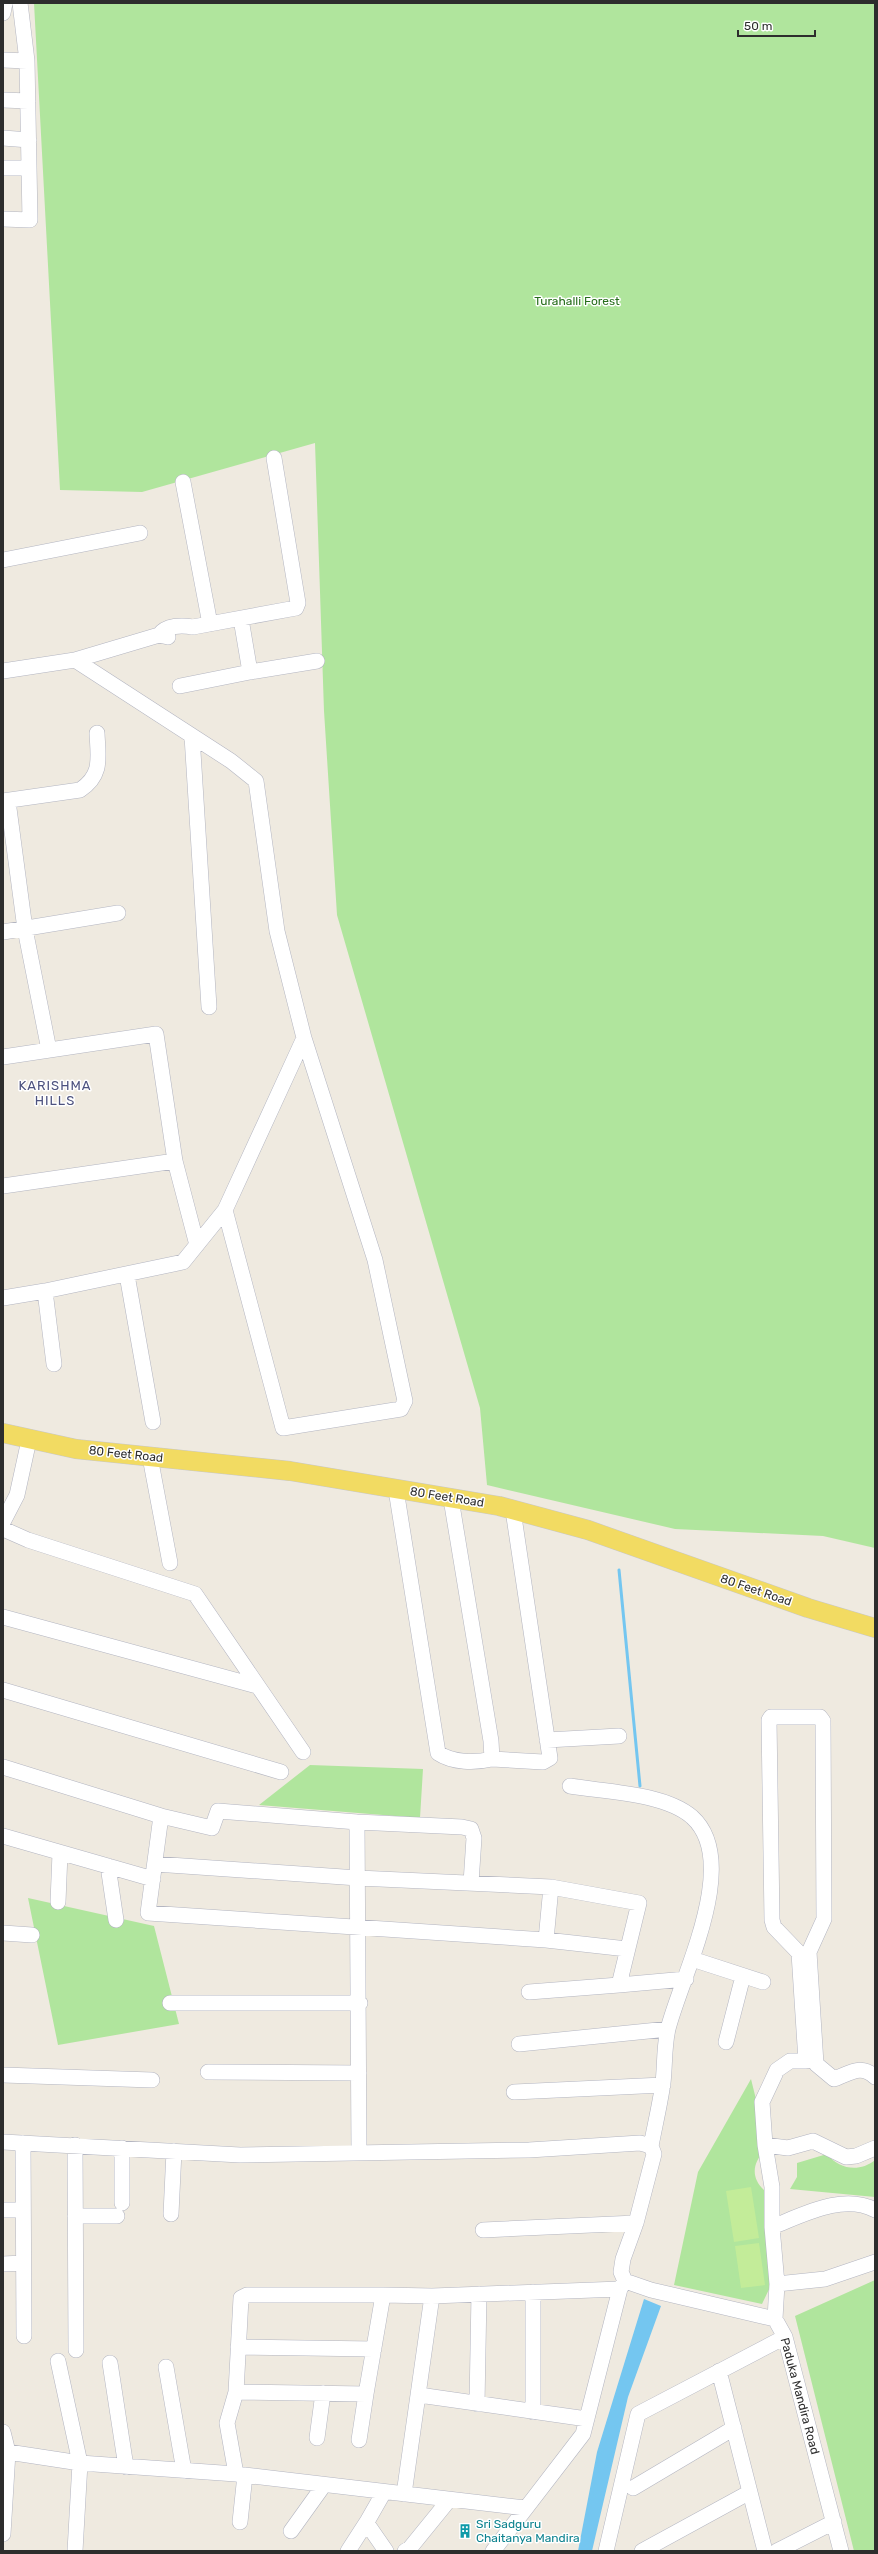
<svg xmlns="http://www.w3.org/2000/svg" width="878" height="2554" font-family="Rubik,sans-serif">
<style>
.green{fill:#b0e59d}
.pitch{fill:#c3ec99}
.water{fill:#74c6f0}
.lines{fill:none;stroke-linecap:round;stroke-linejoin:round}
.stream{stroke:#74c6f0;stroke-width:3}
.minor-casing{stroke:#b3b5c1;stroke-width:16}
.major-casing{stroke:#c8c8c8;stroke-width:20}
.minor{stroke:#fff;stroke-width:15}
.major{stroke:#f2db62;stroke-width:19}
.labels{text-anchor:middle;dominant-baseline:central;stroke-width:3;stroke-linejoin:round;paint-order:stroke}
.park-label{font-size:12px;fill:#266d1b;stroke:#fff}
.street-label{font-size:12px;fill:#2d2d2d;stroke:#fff}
.culture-label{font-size:12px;fill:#0d838f;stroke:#fff;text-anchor:start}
.neighbourhood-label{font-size:13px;letter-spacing:1px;fill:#4d527f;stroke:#fff}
</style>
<rect width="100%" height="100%" fill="#efeae0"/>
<path class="green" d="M34,3H875V1548L823,1536L675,1529L487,1485L480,1408L337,915L324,711L315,443L142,492L60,490Z
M310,1765L423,1769L420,1818L259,1805Z
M28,1898L154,1926L179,2024L58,2045Z
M751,2079L768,2148C753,2160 749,2177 765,2191L773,2281L762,2304L674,2285L698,2172Z
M827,2154C839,2169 859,2173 875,2160V2197L790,2189L797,2177V2163Z
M875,2280V2551H854L795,2316Z"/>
<path class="pitch" d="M751,2187L759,2238L734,2242L726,2191Z
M759,2243L765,2285L741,2288L735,2246Z"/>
<path class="water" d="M644,2299L661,2306L628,2397L592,2551H578L597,2452Z"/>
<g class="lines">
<path class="stream" d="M619,1570L640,1786"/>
<defs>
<path id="minor" d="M3,13L5,3
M3,60L27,61
M3,100L28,101
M3,138L29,140
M3,168H29
M3,219L30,220L27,61L20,3
M183,482L210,624
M3,560L140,533
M241,619L250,672L317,661
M159,635C166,625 182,625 193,627L296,608L298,603L274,458
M75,660L159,635L168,637
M3,671L75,660L231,761L256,781L277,931L304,1038L375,1260L405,1401L401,1409L283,1428L225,1210
M180,686L250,672
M192,736L209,1007
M3,801L80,790C103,775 98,757 97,733
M8,801L25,929L49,1050
M3,932L118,913
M3,1057L156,1034L175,1161L197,1245
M3,1186L175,1161
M127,1275L153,1422
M45,1291L54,1364
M3,1298L45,1291L183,1262L225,1210L304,1038
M150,1457L170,1563
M397,1496L438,1753C453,1763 475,1763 492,1759L491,1741L452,1505
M3,1522L17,1495L29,1440
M3,1529L28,1540L195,1594L303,1752
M3,1617L257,1686
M3,1690L281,1772
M547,1740L619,1736
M492,1759L543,1762L550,1758L514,1517
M3,1767L161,1816L148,1913L546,1940L627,1949
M570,1786C606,1792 664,1793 692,1817C742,1862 681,1977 668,2029C664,2046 665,2065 663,2083C660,2104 655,2125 651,2146
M161,1816L212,1828L218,1811L357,1822L462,1827L471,1829L474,1838L471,1883
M357,1822L359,2153
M3,1836L153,1879
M155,1864L358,1878L551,1887L639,1903L619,1985L686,1979
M108,1866L116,1920
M58,1902L60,1853
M3,1933L32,1935
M546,1940L551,1887
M692,1959L763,1982
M529,1992L619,1985
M170,2003H360
M726,2042L743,1976
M519,2044L668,2029
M208,2072L359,2073
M3,2075L152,2080
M514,2092L663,2085
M3,2142L240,2155L529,2150L640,2143L651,2146L654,2154L636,2223L623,2259L621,2272L625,2281L651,2290L775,2319L785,2337L841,2551
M23,2143L24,2336
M75,2145L76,2350
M765,2145L788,2148L813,2141L846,2157L856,2156L875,2148
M122,2203V2148
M3,2210H23
M171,2214L174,2151
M75,2216H117
M772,2227C803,2215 843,2193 875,2210
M483,2230L636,2223
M3,2264L23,2263
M777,2284L825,2279L875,2262
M775,2319L777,2284L772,2227V2187L765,2145L762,2102L777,2070L790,2061H806L799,1953L774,1927L772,1920L769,1720L771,1717H820L823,1721L824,1919L809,1952L816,2064L834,2079C849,2074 861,2063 875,2077
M238,2347L374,2349
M58,2361L80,2463L75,2551
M110,2363L126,2467
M166,2367L184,2471
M719,2371L765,2551
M236,2392L241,2298L247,2295H383
M419,2395L587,2419
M477,2404L479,2294
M533,2412V2292
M3,2432L8,2452L3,2534
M317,2438L323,2393
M359,2440L366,2394
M8,2452L80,2463L236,2474L525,2508
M236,2474L227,2423L236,2392L366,2394L383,2295L432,2296L620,2289
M633,2488L734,2428
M384,2492L368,2520V2525L386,2551
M404,2494L432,2296
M240,2522L245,2475
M291,2531L324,2485
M348,2551L368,2520
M405,2551L410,2548L449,2500
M493,2551L583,2434L620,2289L624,2282
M606,2551L638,2414L785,2337
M642,2551L750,2492
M777,2551L834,2522"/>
<path id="major" d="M3,1433L76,1449L290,1471L499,1506L588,1530L808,1608L875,1628"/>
</defs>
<use href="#minor" class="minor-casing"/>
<use href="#major" class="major-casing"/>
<use href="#minor" class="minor"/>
<use href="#major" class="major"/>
</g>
<defs>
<symbol id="building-bare" viewBox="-9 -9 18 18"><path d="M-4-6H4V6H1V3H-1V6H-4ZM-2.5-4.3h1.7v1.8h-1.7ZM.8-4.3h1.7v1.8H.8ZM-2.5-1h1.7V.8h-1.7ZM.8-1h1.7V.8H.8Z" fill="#0f9aa8" stroke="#fff" stroke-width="2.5" paint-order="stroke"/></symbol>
</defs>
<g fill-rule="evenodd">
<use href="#building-bare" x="455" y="2521" width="20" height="20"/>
</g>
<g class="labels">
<g class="park-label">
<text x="577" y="301">Turahalli Forest</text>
</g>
<g class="street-label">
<text transform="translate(126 1454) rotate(6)">80 Feet Road</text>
<text transform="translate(447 1497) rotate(9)">80 Feet Road</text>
<text transform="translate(756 1590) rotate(19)">80 Feet Road</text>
<text transform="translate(800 2396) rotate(75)">Paduka Mandira Road</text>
</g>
<g class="culture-label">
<text x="476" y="2524">Sri Sadguru<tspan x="476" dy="14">Chaitanya Mandira</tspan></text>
</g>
<g class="neighbourhood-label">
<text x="55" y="1085">KARISHMA<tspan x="55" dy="15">HILLS</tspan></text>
</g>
</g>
<rect width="878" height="2554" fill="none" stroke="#2d2d2d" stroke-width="8"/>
<path d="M738 30v6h77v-6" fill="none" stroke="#2d2d2d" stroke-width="2"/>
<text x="744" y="30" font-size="12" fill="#2d2d2d" stroke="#ffffff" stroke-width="3" paint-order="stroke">50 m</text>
</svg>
